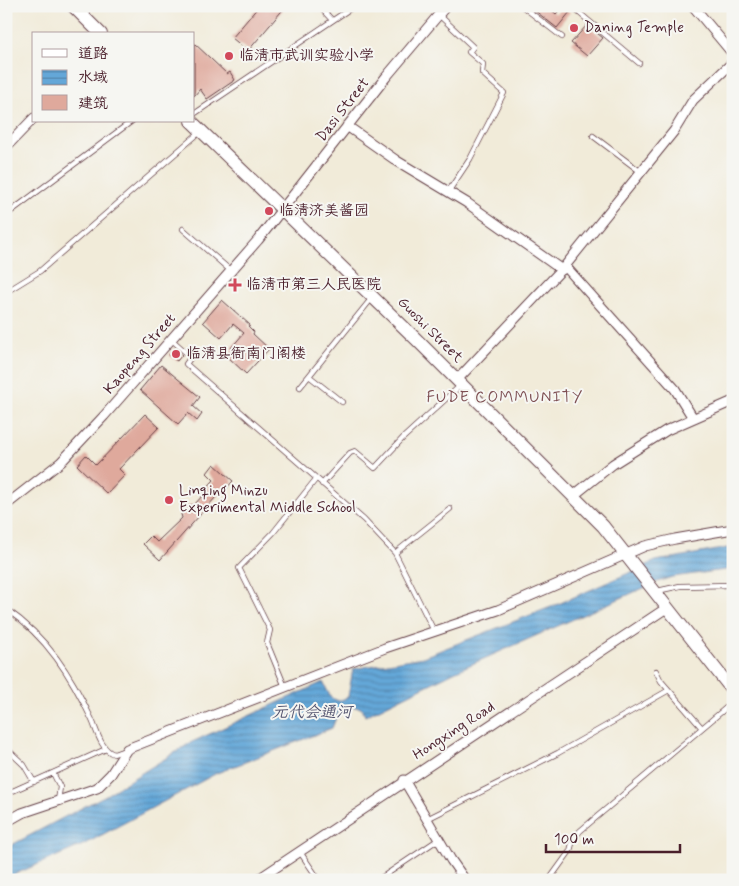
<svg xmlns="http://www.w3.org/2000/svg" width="739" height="886" font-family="Mynerve,'LXGW WenKai TC',sans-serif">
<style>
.water{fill:url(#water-rules);stroke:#576382}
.building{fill:#dfa99c}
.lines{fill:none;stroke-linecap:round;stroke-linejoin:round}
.lane-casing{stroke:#633e45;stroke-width:6}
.street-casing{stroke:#633e45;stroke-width:11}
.secondary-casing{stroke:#633e45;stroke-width:14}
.lane{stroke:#fff;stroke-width:4.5}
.street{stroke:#fff;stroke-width:9}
.secondary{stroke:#fff;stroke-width:12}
.poi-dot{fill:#d1495b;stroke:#f6f6f2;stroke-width:2}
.labels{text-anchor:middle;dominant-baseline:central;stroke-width:4;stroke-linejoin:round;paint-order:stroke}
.poi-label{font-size:15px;fill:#4a1f2b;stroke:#f6f6f2;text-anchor:start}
.street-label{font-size:15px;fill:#4a1f2b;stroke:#f6f6f2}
.neighbourhood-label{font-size:16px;letter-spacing:1px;fill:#7e4f53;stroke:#f6f6f2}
.water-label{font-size:16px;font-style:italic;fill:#545570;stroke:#f6f6f2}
</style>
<defs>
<pattern id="water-rules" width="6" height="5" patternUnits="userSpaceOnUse" patternTransform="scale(1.25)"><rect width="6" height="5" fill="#64a7d8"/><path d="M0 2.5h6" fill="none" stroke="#5487af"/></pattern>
</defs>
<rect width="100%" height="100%" fill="#f6f6f2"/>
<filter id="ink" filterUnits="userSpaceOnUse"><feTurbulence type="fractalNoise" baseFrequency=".02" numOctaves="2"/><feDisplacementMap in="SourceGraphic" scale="10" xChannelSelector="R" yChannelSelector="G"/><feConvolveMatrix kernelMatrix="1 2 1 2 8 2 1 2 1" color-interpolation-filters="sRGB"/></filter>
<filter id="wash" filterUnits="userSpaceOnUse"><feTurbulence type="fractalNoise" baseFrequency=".0096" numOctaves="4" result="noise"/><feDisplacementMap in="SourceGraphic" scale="20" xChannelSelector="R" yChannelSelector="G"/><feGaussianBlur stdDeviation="1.12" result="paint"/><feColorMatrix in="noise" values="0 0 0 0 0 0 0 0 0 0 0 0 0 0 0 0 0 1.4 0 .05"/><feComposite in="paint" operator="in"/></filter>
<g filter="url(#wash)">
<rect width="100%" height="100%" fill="#f1ebd9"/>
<path class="water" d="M733,547V569L672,577L657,582L454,672L365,716L362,708L349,706L339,710L332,728L217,773L85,844L6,878V848L106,795L192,742L323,682L331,698L339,701L348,697L353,669L423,657L556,605L656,561Z"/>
<g id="blocks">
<path class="building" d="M259,6H286L248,51L232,38Z
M529,6H547L556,14L563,6L570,12L557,28Z
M587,25L603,38L587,56L571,43Z
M194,43L227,74L230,72L235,80L207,99L200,89L194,96Z
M222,300L250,325L248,326L254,332L253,334L269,349L246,374L227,356L233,349L231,348L244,333L233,324L221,338L203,322Z
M175,348L182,355L177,361L169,355Z
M161,365L200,397L193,406L202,414L197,421L188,413L178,424L140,390Z
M145,414L159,427L119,469L125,475L107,494L77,465L86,455L96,465Z
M214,464L233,481L225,490L224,488L160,560L143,544L151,536L157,542L182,518L181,514L189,505H194L204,494L202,493L214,480L207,473Z"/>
</g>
</g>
<g filter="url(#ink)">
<use href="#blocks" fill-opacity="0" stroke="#633e45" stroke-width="1"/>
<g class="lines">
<defs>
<path id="lane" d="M319,6L332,20
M522,6L562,37
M571,6L639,63
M439,15L473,47L469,52L483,64L482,73L504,93L470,159L448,192
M194,114L354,6
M593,136L641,172
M6,215L132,121
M183,229L231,271
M6,292L40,271L200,132
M171,339L191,357L186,364L364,520L395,553L434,631
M309,376L342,402
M300,387L372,298
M322,484L350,453L355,451L375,468L403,438L461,385
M395,553L450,509
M657,591L680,586L733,585
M6,609C47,637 71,675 92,720C97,731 101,750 114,754L125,750
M656,671L661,681L702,728
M285,687L267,643L270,630L239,568L273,533L316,479
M6,748L24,765L34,782
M53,773L60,787L58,801
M6,794L106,749
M427,819L558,753L669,690
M300,852L319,880
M378,880L439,839
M549,880L570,851L573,840L580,831L733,702"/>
<path id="street" d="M693,6L733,54
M347,126L397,161L467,203L562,270
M6,147L34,118
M565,266L675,389L693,418
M457,380L565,266L674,131L693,100L733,62
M573,496L613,464L667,430L733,401
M6,505L61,462L104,416L258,240L386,77L446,6
M404,780L451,860L465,880
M6,822L22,813L97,788L111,774L127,749L385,648L498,610L645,546L675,539L733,529
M257,880L668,607"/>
<path id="secondary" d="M73,6L101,34
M191,121L416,339L603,526L733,691"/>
</defs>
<use href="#lane" class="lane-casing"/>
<use href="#street" class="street-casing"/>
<use href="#secondary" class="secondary-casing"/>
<use href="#lane" class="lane"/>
<use href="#street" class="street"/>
<use href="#secondary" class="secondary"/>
</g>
</g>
<g class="poi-dot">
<circle cx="574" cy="28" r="5"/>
<circle cx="229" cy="56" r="5"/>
<circle cx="269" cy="211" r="5"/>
<path d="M232.5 277.5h5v5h5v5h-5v5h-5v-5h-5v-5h5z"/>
<circle cx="176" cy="354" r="5"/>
<circle cx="169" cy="500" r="5"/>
</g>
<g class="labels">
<g class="poi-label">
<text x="584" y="28">Daning Temple</text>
<text x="239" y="56">临清市武训实验小学</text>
<text x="279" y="211">临清济美酱园</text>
<text x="246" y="285">临清市第三人民医院</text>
<text x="186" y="354">临清县衙南门阁楼</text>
<text x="179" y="491">Linqing Minzu<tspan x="179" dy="17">Experimental Middle School</tspan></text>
</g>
<g class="street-label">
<text transform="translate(343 110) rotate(-52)">Dasi Street</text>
<text transform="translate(430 330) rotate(45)">Guoshi Street</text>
<text transform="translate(140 354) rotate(-49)">Kaopeng Street</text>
<text transform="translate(454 731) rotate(-33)">Hongxing Road</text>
</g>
<g class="neighbourhood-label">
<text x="505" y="397">FUDE COMMUNITY</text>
</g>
<g class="water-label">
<text x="312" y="712">元代会通河</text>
</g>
</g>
<rect width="739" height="886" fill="none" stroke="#f6f6f2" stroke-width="25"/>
<rect x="32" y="32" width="162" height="90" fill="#f6f6f2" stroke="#b1a0a2"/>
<rect x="42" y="49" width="25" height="8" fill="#ffffff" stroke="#b1a0a2"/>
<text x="78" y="58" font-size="15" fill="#4a1f2b">道路</text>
<rect x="42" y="70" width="25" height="15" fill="url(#water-rules)" stroke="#b1a0a2"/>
<text x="78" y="82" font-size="15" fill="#4a1f2b">水域</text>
<rect x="42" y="95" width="25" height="15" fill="#dfa99c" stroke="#b1a0a2"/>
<text x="78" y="108" font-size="15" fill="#4a1f2b">建筑</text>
<path d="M546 844v8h134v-8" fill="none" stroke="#4a1f2b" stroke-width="2.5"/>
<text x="554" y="844" font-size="15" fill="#4a1f2b" stroke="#f6f6f2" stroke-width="4" paint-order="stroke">100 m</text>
</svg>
